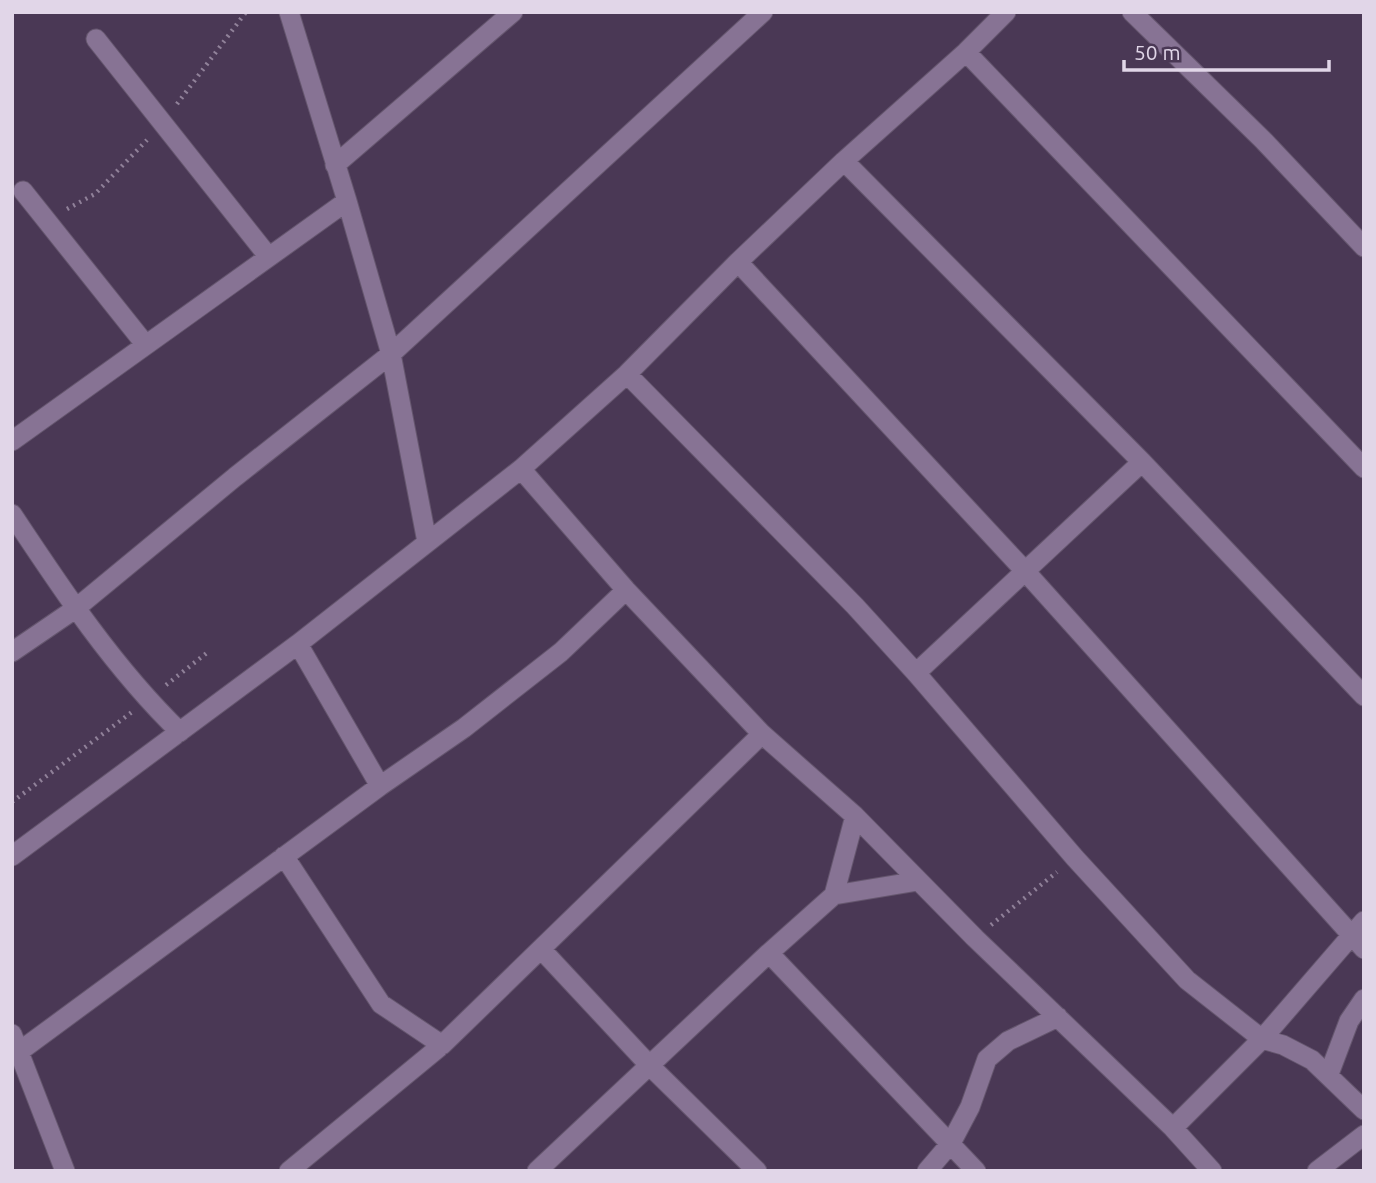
<svg xmlns="http://www.w3.org/2000/svg" width="1376" height="1183" font-family="Ubuntu,sans-serif">
<style>
.lines{fill:none;stroke-linecap:round;stroke-linejoin:round}
.minor-casing{stroke:#65566e;stroke-width:21}
.path{stroke:#908199;stroke-width:4.5;stroke-dasharray:2 5;stroke-linecap:butt}
.minor{stroke:#877394;stroke-width:19}
</style>
<rect width="100%" height="100%" fill="#4a3855"/>
<g class="lines">
<defs>
<path id="minor" d="M289,12L347,201L391,354L427,542
M1132,12L1263,140L1364,247
M96,39L268,256
M966,52L1364,468
M844,161L1142,462L1364,696
M335,165L513,12
M23,191L145,344
M738,262L1025,571L1364,949
M627,374L855,606L916,673L1075,858L1187,980L1262,1039L1283,1045L1312,1060L1364,1110
M12,441L347,201
M521,469L626,590L762,734L855,816L975,938L1173,1128L1212,1171
M12,514C63,591 114,668 180,732
M298,644L380,786
M12,652L75,609L235,477L391,354L763,12
M916,673L1142,462
M12,856L298,644L521,469L627,374L738,262L844,161L966,52L1006,12
M284,856L381,1004L442,1045
M834,895L918,881
M541,949L651,1067L757,1171
M769,953L976,1171
M12,1034L65,1171
M20,1051L380,786L464,728L561,652L626,590
M1329,1074L1349,1021L1364,999
M1173,1128L1262,1039L1364,921
M289,1171L442,1045L762,734
M537,1171L769,953L834,895L855,816
M927,1171L951,1143L970,1107L987,1059L1008,1041L1058,1017
M1317,1171L1364,1135"/>
</defs>
<use href="#minor" class="minor-casing"/>
<path class="path" d="M177,104L246,12
M67,209L95,194L147,140
M166,685L208,652
M12,802L132,712
M991,925L1057,872"/>
<use href="#minor" class="minor"/>
</g>
<rect width="1376" height="1183" fill="none" stroke="#e1d6e8" stroke-width="28"/>
<path d="M1124 60v10h205v-10" fill="none" stroke="#e1d6e8" stroke-width="3.5"/>
<text x="1134" y="60" font-size="21" fill="#e1d6e8" stroke="#4a3855" stroke-width="5" paint-order="stroke">50 m</text>
</svg>
